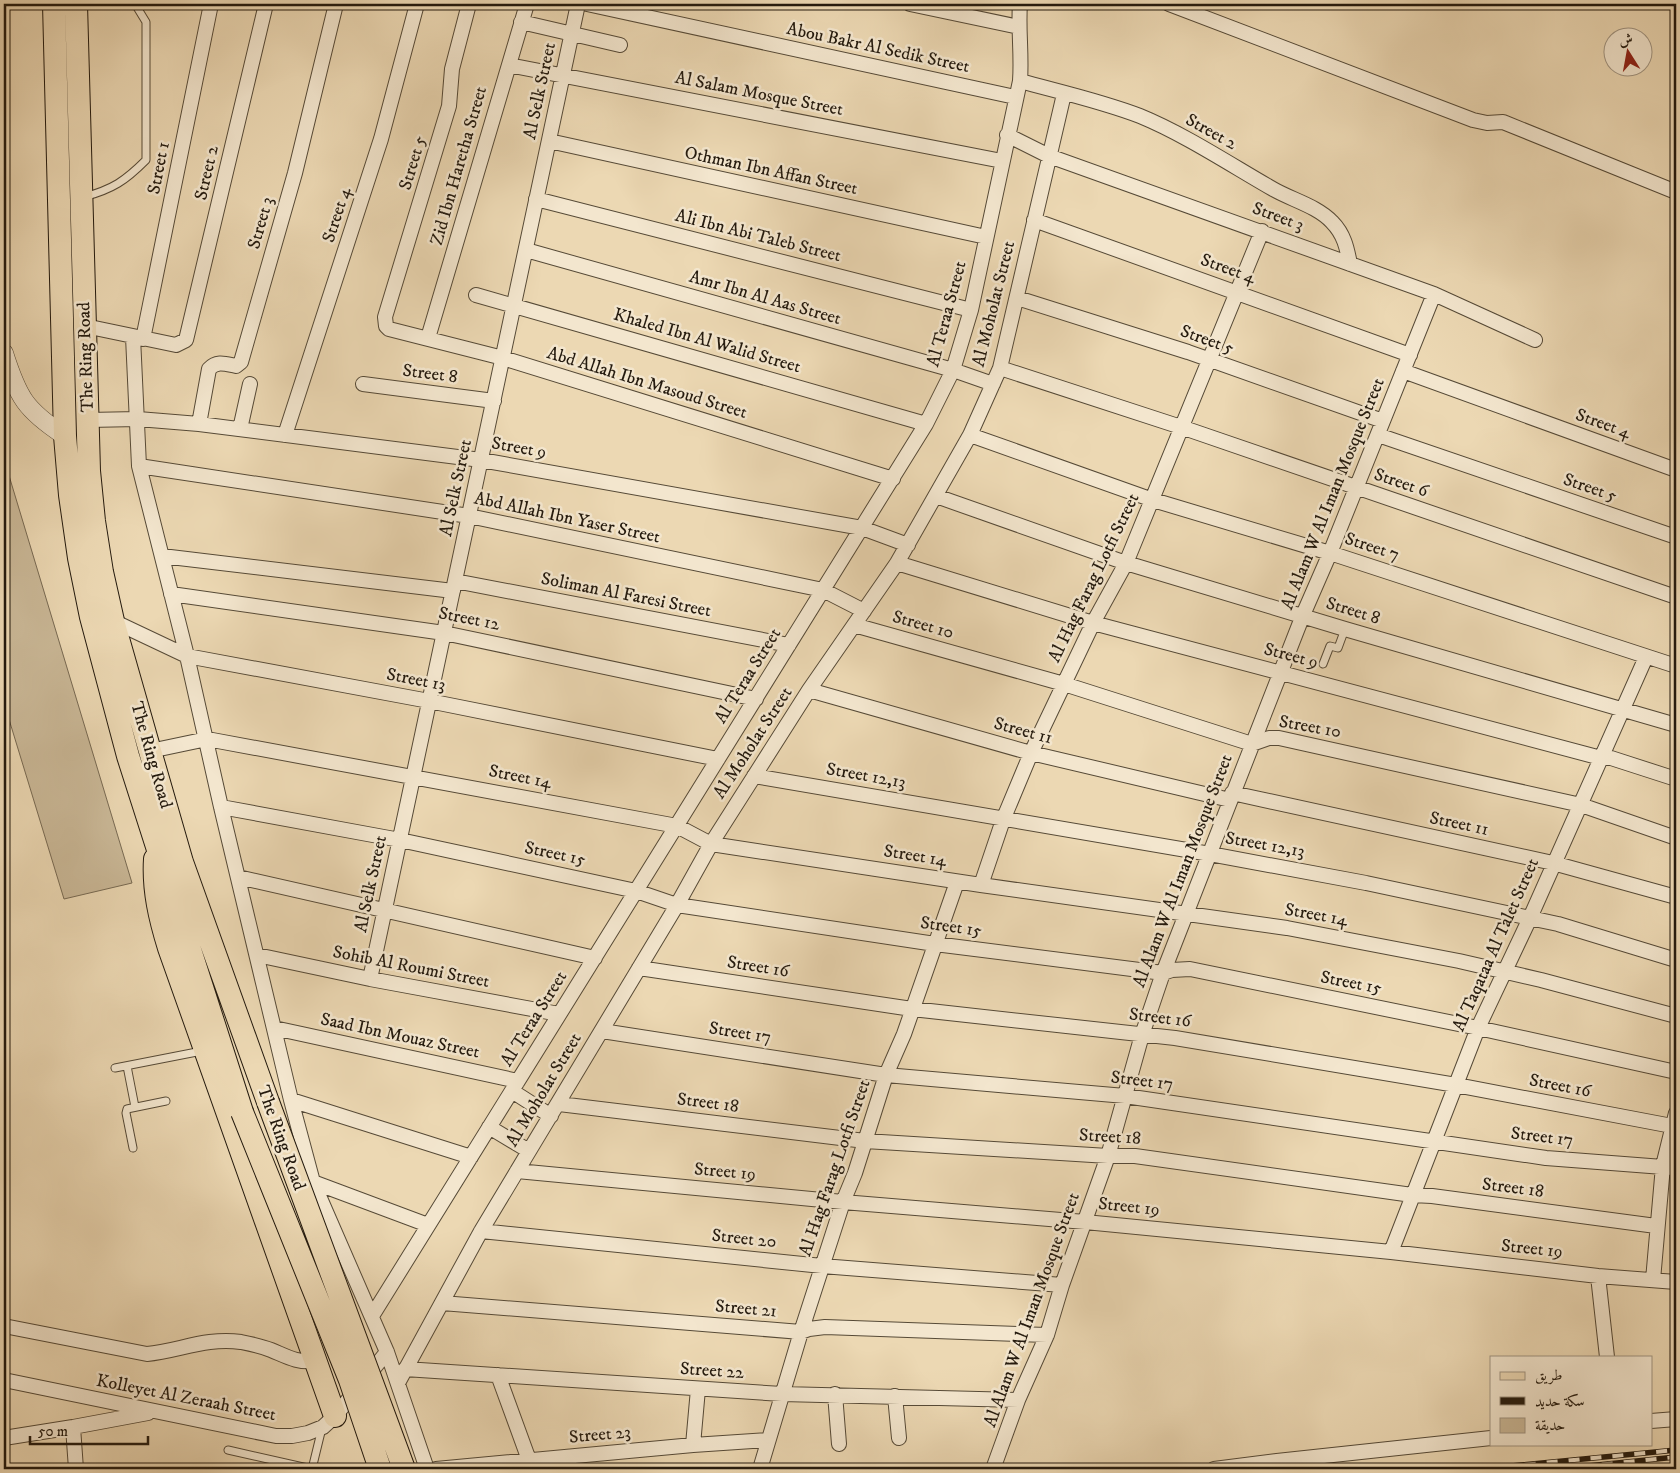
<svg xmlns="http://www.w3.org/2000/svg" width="1680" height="1473" font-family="'IM FELL DW Pica',Amiri,serif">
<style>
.green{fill:#cab897;stroke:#776952}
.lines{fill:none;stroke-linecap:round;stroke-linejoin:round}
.service-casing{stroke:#564a37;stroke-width:9}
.minor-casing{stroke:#564a37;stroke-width:16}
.tertiary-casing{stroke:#564a37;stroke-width:19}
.primary-casing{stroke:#241a0e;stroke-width:24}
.service{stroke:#f3e6ce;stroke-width:7}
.minor{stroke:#f3e6ce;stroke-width:14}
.tertiary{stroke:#f3e6ce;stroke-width:18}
.primary{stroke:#ecd8b3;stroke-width:22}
.rail-casing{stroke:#241a0e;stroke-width:5.5}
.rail{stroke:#f3e6ce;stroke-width:4;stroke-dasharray:11;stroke-linecap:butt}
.primary-bridge-casing{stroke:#241a0e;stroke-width:24;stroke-linecap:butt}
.primary-bridge{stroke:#ecd8b3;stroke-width:22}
.labels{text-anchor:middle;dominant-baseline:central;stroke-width:5;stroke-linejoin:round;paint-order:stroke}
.street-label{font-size:18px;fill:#241a0e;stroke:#f3e6ce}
</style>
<rect width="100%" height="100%" fill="#ecd8b3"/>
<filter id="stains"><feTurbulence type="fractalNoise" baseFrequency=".004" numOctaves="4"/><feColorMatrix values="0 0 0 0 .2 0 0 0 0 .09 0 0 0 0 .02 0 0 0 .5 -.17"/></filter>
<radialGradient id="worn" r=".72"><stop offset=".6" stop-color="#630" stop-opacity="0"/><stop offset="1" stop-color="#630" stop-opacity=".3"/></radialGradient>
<path class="green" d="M4,459L132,883L64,899L4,703Z"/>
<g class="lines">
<defs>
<path id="service" d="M84,197C113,189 125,181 146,160V22L135,4
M1323,664L1330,646L1338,648L1345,629
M127,1066L135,1107
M115,1068L202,1051
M133,1148L126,1113L127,1109L166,1101
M228,1450L312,1469
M312,1469L322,1428"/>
<path id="minor" d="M469,4L452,69L449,106L385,317L386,326L389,329L503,358L893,479
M587,4L1015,97
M910,4L1019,27
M1169,4L1473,120L1487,123L1503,122L1676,192
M521,22L620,45
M509,65L1002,161
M1020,81C1060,92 1101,101 1140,116C1184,134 1231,165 1273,189C1292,200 1317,206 1332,222C1344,234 1347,248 1350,264
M1007,135L1049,156L1434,294L1535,340
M549,141L986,237
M536,199L971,310
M1034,220L1410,355
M526,250L953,370L993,384
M476,295L926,424
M1017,298L1188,352L1383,421
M85,326L176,345L186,340L266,4
M133,337L139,466L187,656L221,807L291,1100L313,1182L387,1352L427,1469
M428,338L527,4
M143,339L211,4
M1000,368L1181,427L1676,597
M1403,371L1676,470
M363,384L494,401
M88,420L138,419L199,424L481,460L862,528L908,545
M199,424L209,369C217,360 226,364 236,366L241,362L295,173L336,4
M240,429L250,384
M285,435L381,139L417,4
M970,435L1153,500L1330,553L1676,666
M1378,435L1676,537
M139,466L469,516L823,590L864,611
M936,496L1126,563L1345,629L1676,725
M162,556L453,591
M897,563L1093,623L1601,758H1611L1676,779
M455,581L789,645
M171,594L444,633L756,699
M113,621L187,656L429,701L718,759
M854,625L1064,684L1252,744L1269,738H1279L1581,805L1676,838
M809,690L1031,753L1230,800
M150,751L207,739L677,826L711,844L981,885L1287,928L1459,961L1541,980L1676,1016
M754,776L1210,854L1366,883L1558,924L1676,960
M1232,793L1553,863L1676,897
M221,807L400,840L636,891L677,905L935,944L1163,973L1172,970L1190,969L1478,1028L1676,1072
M238,877L595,958
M981,885L1003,820L1031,753L1093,623L1126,563L1262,231
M257,955L370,979L559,1014
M639,968L912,1009L1175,1038L1456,1085L1672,1126
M370,979L578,4
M274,1028L518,1081
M602,1031L886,1075L1125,1096L1546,1158L1676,1168
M512,1091L551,1116
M291,1100L471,1157
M559,1104L865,1141L1108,1156H1135L1412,1195L1432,1196L1656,1226
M489,1127L529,1151
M517,1171L843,1202L1085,1222L1391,1252L1598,1276L1676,1282
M313,1182L428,1225
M481,1231L822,1266L1062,1285
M1391,1252L1478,1028L1530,918L1646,657
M1598,1276L1607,1357
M1653,1280L1663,1166L1676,1113
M442,1303L801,1332L809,1329L825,1327L1047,1335
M372,1316L926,424L953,370L971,310L1020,81C1022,55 1018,29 1020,4
M4,1326L147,1354C179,1351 206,1337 241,1342C251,1344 261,1346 271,1350C286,1356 297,1363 314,1361
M405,1369L782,1394L1018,1400
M498,1375L529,1460
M4,1380L276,1436H292L308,1433L323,1427L335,1416L387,1352
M398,1383L481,1231L677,905L711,844L809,690L897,563L970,435L1000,368L1064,94
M835,1394L839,1444
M895,1396L899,1438
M1651,1421L1676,1419
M73,1427L76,1469
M4,1438L73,1427L148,1413
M693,1445L698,1389
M436,1469L693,1445L768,1440
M760,1469L801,1332L843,1202L855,1173L886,1075L904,1034L957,882
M993,1469L1018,1400L1047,1335L1062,1285L1108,1156L1142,1035L1163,973L1303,615L1330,553L1434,294
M1214,1469L1277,1461L1491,1438"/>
<path id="tertiary" d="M4,353C18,397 25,410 65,436"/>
<path id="primary" d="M54,4L65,436L70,495L79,558L91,617L128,756L242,1112
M76,4L89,471L94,521L102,572L113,621L150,751L182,862L268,1102
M155,859C153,890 160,919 169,948L335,1416"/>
</defs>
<use href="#service" class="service-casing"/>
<use href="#minor" class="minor-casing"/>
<use href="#tertiary" class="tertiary-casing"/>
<use href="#primary" class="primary-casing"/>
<use href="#service" class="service"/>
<use href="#minor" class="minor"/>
<use href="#tertiary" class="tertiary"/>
<use href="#primary" class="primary"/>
<defs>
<path id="rail" d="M1481,1469L1676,1450
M1558,1469L1676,1457"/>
</defs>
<use href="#rail" class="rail-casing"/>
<use href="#rail" class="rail"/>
<defs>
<path id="primary-bridge" d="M268,1102L404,1469
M242,1112L350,1380L380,1469"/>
</defs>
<use href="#primary-bridge" class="primary-bridge-casing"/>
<use href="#primary-bridge" class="primary-bridge"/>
</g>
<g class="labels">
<g class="street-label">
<text transform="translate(878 48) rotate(12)">Abou Bakr Al Sedik Street</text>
<text transform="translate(540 91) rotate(-78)">Al Selk Street</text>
<text transform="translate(759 94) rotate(11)">Al Salam Mosque Street</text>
<text transform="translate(1211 132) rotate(29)">Street 2</text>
<text transform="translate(413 163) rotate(-73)">Street 5</text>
<text transform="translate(459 166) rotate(-74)">Zid Ibn Haretha Street</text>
<text transform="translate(159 168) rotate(-79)">Street 1</text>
<text transform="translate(771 171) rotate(12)">Othman Ibn Affan Street</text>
<text transform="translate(207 173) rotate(-77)">Street 2</text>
<text transform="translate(337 215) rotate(-72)">Street 4</text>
<text transform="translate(1278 217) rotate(20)">Street 3</text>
<text transform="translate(261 223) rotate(-74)">Street 3</text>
<text transform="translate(758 236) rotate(14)">Ali Ibn Abi Taleb Street</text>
<text transform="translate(1228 269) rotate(20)">Street 4</text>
<text transform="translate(765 298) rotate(16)">Amr Ibn Al Aas Street</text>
<text transform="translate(994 304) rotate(-76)">Al Moholat Street</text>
<text transform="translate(947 314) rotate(-75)">Al Teraa Street</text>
<text transform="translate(1207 340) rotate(20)">Street 5</text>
<text transform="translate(707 341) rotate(16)">Khaled Ibn Al Walid Street</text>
<text transform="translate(86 357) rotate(-92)">The Ring Road</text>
<text transform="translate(430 374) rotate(7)">Street 8</text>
<text transform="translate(647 383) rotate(17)">Abd Allah Ibn Masoud Street</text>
<text transform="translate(1603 424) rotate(20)">Street 4</text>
<text transform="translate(519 448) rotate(10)">Street 9</text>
<text transform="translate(1401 483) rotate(19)">Street 6</text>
<text transform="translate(456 488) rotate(-78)">Al Selk Street</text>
<text transform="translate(1590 488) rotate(19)">Street 5</text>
<text transform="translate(1333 494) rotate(-68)">Al Alam W Al Iman Mosque Street</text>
<text transform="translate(567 518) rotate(12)">Abd Allah Ibn Yaser Street</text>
<text transform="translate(1372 547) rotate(18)">Street 7</text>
<text transform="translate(1094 578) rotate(-64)">Al Hag Farag Lotfi Street</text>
<text transform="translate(626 595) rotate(11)">Soliman Al Faresi Street</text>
<text transform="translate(1353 611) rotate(17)">Street 8</text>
<text transform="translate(469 619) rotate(11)">Street 12</text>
<text transform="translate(923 625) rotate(16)">Street 10</text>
<text transform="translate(1291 656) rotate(15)">Street 9</text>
<text transform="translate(748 676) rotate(-58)">Al Teraa Street</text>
<text transform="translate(416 680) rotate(11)">Street 13</text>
<text transform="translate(1310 727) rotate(10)">Street 10</text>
<text transform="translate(1023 731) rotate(15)">Street 11</text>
<text transform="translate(753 743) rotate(-57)">Al Moholat Street</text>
<text transform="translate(151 755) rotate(74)">The Ring Road</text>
<text transform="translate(866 776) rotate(10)">Street 12,13</text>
<text transform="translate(520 777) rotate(11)">Street 14</text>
<text transform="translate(1459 824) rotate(12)">Street 11</text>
<text transform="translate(1265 845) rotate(10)">Street 12,13</text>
<text transform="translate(555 854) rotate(12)">Street 15</text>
<text transform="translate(915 856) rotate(9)">Street 14</text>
<text transform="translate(1183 871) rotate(-69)">Al Alam W Al Iman Mosque Street</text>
<text transform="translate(371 884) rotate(-78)">Al Selk Street</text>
<text transform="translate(1316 915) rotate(10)">Street 14</text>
<text transform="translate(951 927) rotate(8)">Street 15</text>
<text transform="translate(1496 945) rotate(-66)">Al Taqataa Al Talet Street</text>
<text transform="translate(411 967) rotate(11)">Sohib Al Roumi Street</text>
<text transform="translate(758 967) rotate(9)">Street 16</text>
<text transform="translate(1351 983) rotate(11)">Street 15</text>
<text transform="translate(1160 1018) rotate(7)">Street 16</text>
<text transform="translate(534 1019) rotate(-58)">Al Teraa Street</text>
<text transform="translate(740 1033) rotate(9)">Street 17</text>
<text transform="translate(400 1036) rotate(12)">Saad Ibn Mouaz Street</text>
<text transform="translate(1142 1081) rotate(7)">Street 17</text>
<text transform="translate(1560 1086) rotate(11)">Street 16</text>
<text transform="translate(544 1090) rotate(-59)">Al Moholat Street</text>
<text transform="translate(708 1103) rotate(7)">Street 18</text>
<text transform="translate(1110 1137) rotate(3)">Street 18</text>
<text transform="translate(1542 1137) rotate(7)">Street 17</text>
<text transform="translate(281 1138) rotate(70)">The Ring Road</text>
<text transform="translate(835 1168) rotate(-71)">Al Hag Farag Lotfi Street</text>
<text transform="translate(725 1172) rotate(5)">Street 19</text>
<text transform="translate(1513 1188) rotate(7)">Street 18</text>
<text transform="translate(1129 1207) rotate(6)">Street 19</text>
<text transform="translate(744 1239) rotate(6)">Street 20</text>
<text transform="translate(1532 1249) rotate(6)">Street 19</text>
<text transform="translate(746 1309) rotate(5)">Street 21</text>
<text transform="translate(1032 1310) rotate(-70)">Al Alam W Al Iman Mosque Street</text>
<text transform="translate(712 1371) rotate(4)">Street 22</text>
<text transform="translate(186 1398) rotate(11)">Kolleyet Al Zeraah Street</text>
<text transform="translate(600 1435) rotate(-5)">Street 23</text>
</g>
</g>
<rect width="1680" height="1473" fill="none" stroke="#ecd8b3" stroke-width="20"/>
<rect x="5" y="5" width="1670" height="1463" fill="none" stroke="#241a0e" stroke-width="2.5"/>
<rect x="10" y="10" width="1660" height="1453" fill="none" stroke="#241a0e"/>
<rect x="1490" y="1356" width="162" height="90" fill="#f3e6ce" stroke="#a09481"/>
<rect x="1500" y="1372" width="25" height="8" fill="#ecd8b3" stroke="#a09481"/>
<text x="1535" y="1380" font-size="15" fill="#241a0e">طريق</text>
<rect x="1500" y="1397" width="25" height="8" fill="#241a0e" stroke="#a09481"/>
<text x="1535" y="1406" font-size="15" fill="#241a0e">سكة حديد</text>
<rect x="1500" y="1418" width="25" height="15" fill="#cab897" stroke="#a09481"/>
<text x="1535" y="1430" font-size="15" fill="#241a0e">حديقة</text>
<g transform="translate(1628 52) rotate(349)"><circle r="24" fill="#f3e6ce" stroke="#a09481"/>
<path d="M0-4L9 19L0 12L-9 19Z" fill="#8f2418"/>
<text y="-8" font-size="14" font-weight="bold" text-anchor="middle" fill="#241a0e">ش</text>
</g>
<path d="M30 1436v8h118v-8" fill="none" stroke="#241a0e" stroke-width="2.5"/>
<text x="38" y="1436" font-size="15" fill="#241a0e" stroke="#f3e6ce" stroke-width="4" paint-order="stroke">50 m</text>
<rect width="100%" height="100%" filter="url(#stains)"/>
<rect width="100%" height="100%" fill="url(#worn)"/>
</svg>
